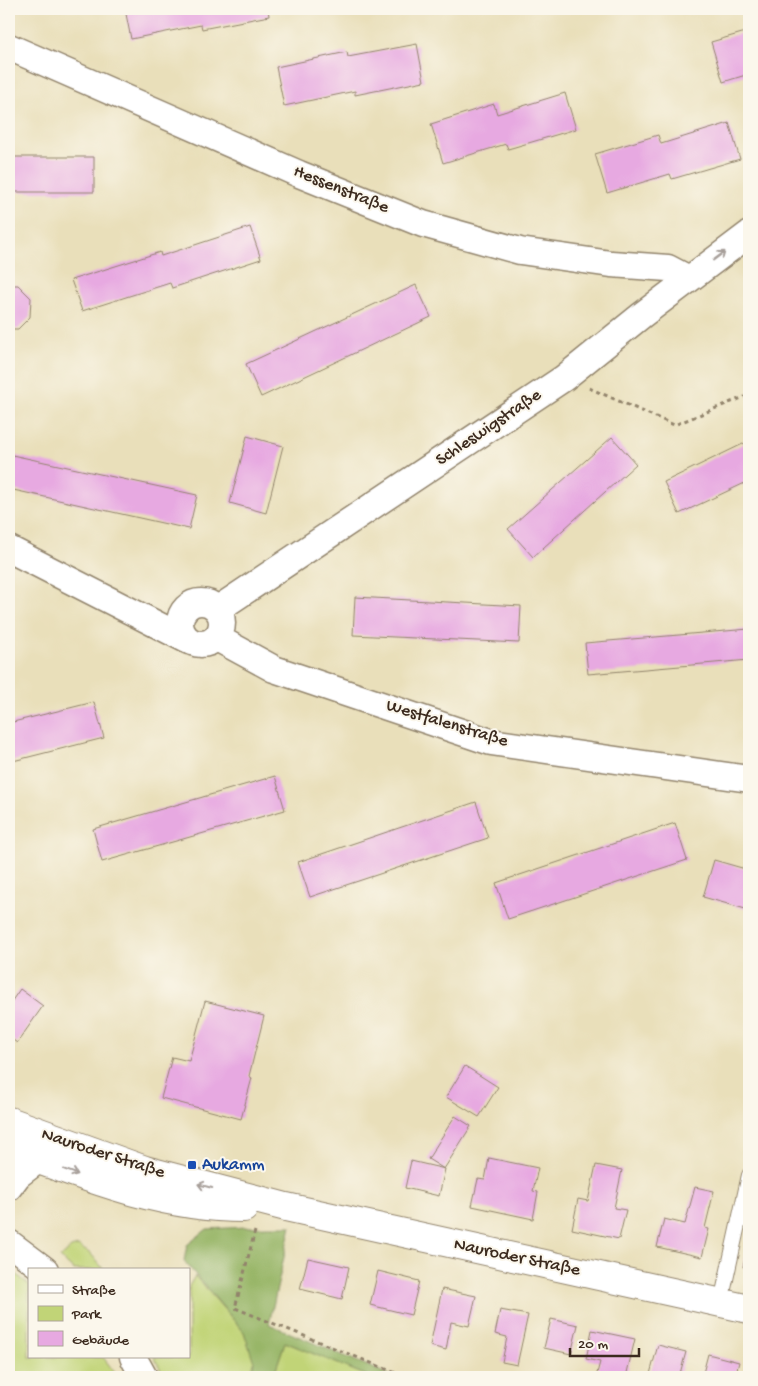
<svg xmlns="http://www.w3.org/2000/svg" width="758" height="1386" font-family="'Gochi Hand',sans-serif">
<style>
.green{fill:#c1d477;stroke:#7e7f4a}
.forest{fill:#98b668;stroke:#6a7043}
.building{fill:#e7a9e1}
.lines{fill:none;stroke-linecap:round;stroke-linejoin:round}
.service-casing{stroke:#92846c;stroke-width:16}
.minor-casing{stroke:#92846c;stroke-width:29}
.primary-casing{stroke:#92846c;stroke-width:30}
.path{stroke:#92846c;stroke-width:3;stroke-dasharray:4 4;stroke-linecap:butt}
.service{stroke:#fff;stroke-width:14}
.minor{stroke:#fff;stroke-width:26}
.primary{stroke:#fff;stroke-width:28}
.oneway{stroke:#a79f9a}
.transit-dot{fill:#1a4fb4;stroke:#fbf7ec;stroke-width:2}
.labels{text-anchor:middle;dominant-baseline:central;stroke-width:4;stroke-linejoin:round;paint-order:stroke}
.street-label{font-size:18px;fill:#3b2a1e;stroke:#fbf7ec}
.transit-label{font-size:18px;fill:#164399;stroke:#fbf7ec;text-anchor:start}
</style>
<rect width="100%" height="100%" fill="#fbf7ec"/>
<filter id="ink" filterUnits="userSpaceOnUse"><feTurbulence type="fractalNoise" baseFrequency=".02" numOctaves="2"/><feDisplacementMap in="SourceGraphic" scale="10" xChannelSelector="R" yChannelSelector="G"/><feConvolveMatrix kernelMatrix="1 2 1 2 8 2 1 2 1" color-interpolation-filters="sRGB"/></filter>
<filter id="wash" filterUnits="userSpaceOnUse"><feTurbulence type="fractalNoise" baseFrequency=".0096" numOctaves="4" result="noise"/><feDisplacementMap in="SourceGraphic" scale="20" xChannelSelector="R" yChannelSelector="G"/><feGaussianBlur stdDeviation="1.12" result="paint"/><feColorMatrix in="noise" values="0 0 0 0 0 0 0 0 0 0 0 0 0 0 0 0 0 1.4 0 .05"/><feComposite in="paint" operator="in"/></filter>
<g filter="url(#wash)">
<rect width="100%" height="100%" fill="#e9dfba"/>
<path class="green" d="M78,1246L91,1254L104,1270H74L60,1258L71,1248Z
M9,1268L29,1285V1357H103L118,1377H9Z
M195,1276L244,1332L255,1362L250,1377H165L154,1357H189V1286Z
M285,1342L370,1377H273Z"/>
<path class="forest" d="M266,1226H291L269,1324L394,1377H370L285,1342L273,1377H250L254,1362L244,1332L184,1261L187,1245L207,1229Z"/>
<g id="blocks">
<path class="building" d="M125,9H268L269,16L202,29L201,25L131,39Z
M749,31V74L723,82L711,42Z
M417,44L424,81L355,95V91L284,106L276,67L347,52L348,57Z
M565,93L576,129L508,149L506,144L443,163L431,124L494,104L497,114Z
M729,123L740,159L672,179L670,174L607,193L595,154L658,135L661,144Z
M9,157H94V192H9Z
M250,227L261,259L172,288L170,283L82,311L71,280L160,252L161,256Z
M9,285H18L31,298L30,317L18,329H9Z
M416,285L431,317L261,397L246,364Z
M247,436L283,446L266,513L230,503Z
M612,437L636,464L533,557L508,529Z
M749,441V481L679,514L664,482Z
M12,455L197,495L189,529L9,489V470Z
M355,597L521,606L519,643L353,635Z
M749,629V660L588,674L585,643Z
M94,702L104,738L9,762V723Z
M275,776L285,810L102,862L93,829Z
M476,802L488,838L310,897L298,862Z
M675,823L687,860L508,919L496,883Z
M714,860L749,870V910L703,897Z
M20,989L43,1006L17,1043L9,1037V1005Z
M205,1001L264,1016L249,1076L252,1078L241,1119L161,1098L172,1057L189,1061Z
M465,1066L498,1087L479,1117L446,1097Z
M455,1116L471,1126L444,1169L428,1159Z
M489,1158L538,1168L533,1191L538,1192L533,1219L472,1206L478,1179L485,1180Z
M411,1161L445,1169L439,1196L405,1188Z
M596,1165L622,1170L614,1208L626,1210L619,1239L572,1229L578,1199L588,1201Z
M695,1187L714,1191L705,1228L709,1229L702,1257L657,1247L664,1219L685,1224Z
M749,1242V1268L743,1267Z
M308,1258L349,1267L342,1299L300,1289Z
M378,1271L419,1281L411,1315L370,1305Z
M442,1289L476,1296L469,1326L451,1322L446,1350L430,1346Z
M500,1310L528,1315L517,1365L502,1362L507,1337L495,1334Z
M551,1319L578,1325L571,1354L544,1348Z
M592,1330L635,1339L626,1377H596L600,1362L586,1359Z
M658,1345L686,1352L679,1377H664L650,1374Z
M708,1354L739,1362L735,1377H702Z"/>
</g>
</g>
<g filter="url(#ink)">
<use href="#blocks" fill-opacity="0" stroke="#92846c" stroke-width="1"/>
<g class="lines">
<defs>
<path id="service" d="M721,1302L749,1175"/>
<path id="minor" d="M9,47L299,174L423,224L520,251L611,264L668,268L689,279
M9,549L189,641
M180 623a21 21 0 1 1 42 0a21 21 0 1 1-42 0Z
M218,609L564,378L642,315L749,234
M217,638L274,669L491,742L749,779
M9,1187L18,1175L38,1160
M9,1243L45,1270
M133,1357L144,1377"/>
<path id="primary" d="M9,1121L145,1170L286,1207L749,1309
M9,1149C85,1177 161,1208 244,1208"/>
</defs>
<use href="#service" class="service-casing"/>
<use href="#minor" class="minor-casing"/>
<use href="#primary" class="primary-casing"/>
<path class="path" d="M589,388L674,425L749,395
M255,1231L235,1308L406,1377"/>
<use href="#service" class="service"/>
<use href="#minor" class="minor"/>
<use href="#primary" class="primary"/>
</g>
<defs><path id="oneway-shaft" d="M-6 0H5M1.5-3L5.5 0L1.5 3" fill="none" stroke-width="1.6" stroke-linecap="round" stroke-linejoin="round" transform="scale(1.25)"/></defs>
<g class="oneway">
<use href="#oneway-shaft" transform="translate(719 256) rotate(-37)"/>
<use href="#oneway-shaft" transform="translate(71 1172) rotate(20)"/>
<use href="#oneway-shaft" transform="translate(205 1186) rotate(-165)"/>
</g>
</g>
<rect class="transit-dot" x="187" y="1160" width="10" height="10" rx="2.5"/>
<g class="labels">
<g class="street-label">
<text transform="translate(341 190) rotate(22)">Hessenstraße</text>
<text transform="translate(489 428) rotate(-34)">Schleswigstraße</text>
<text transform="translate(447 724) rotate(17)">Westfalenstraße</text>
<text transform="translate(103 1154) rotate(18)">Nauroder Straße</text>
<text transform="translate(517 1258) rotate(12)">Nauroder Straße</text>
</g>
<g class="transit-label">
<text x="202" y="1165">Aukamm</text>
</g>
</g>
<rect width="758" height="1386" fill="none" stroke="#fbf7ec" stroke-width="30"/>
<rect x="28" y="1268" width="162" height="90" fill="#fbf7ec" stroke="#aea59a"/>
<rect x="38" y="1285" width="25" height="8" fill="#ffffff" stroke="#aea59a"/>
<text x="72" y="1294" font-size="15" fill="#3b2a1e">Straße</text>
<rect x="38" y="1306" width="25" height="15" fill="#c1d477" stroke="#aea59a"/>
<text x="72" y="1318" font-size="15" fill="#3b2a1e">Park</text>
<rect x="38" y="1331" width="25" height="15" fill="#e7a9e1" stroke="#aea59a"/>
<text x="72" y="1344" font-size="15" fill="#3b2a1e">Gebäude</text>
<path d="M570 1348v8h69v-8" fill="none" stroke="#3b2a1e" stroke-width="2.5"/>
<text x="578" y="1348" font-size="15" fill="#3b2a1e" stroke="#fbf7ec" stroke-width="4" paint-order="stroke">20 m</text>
</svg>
